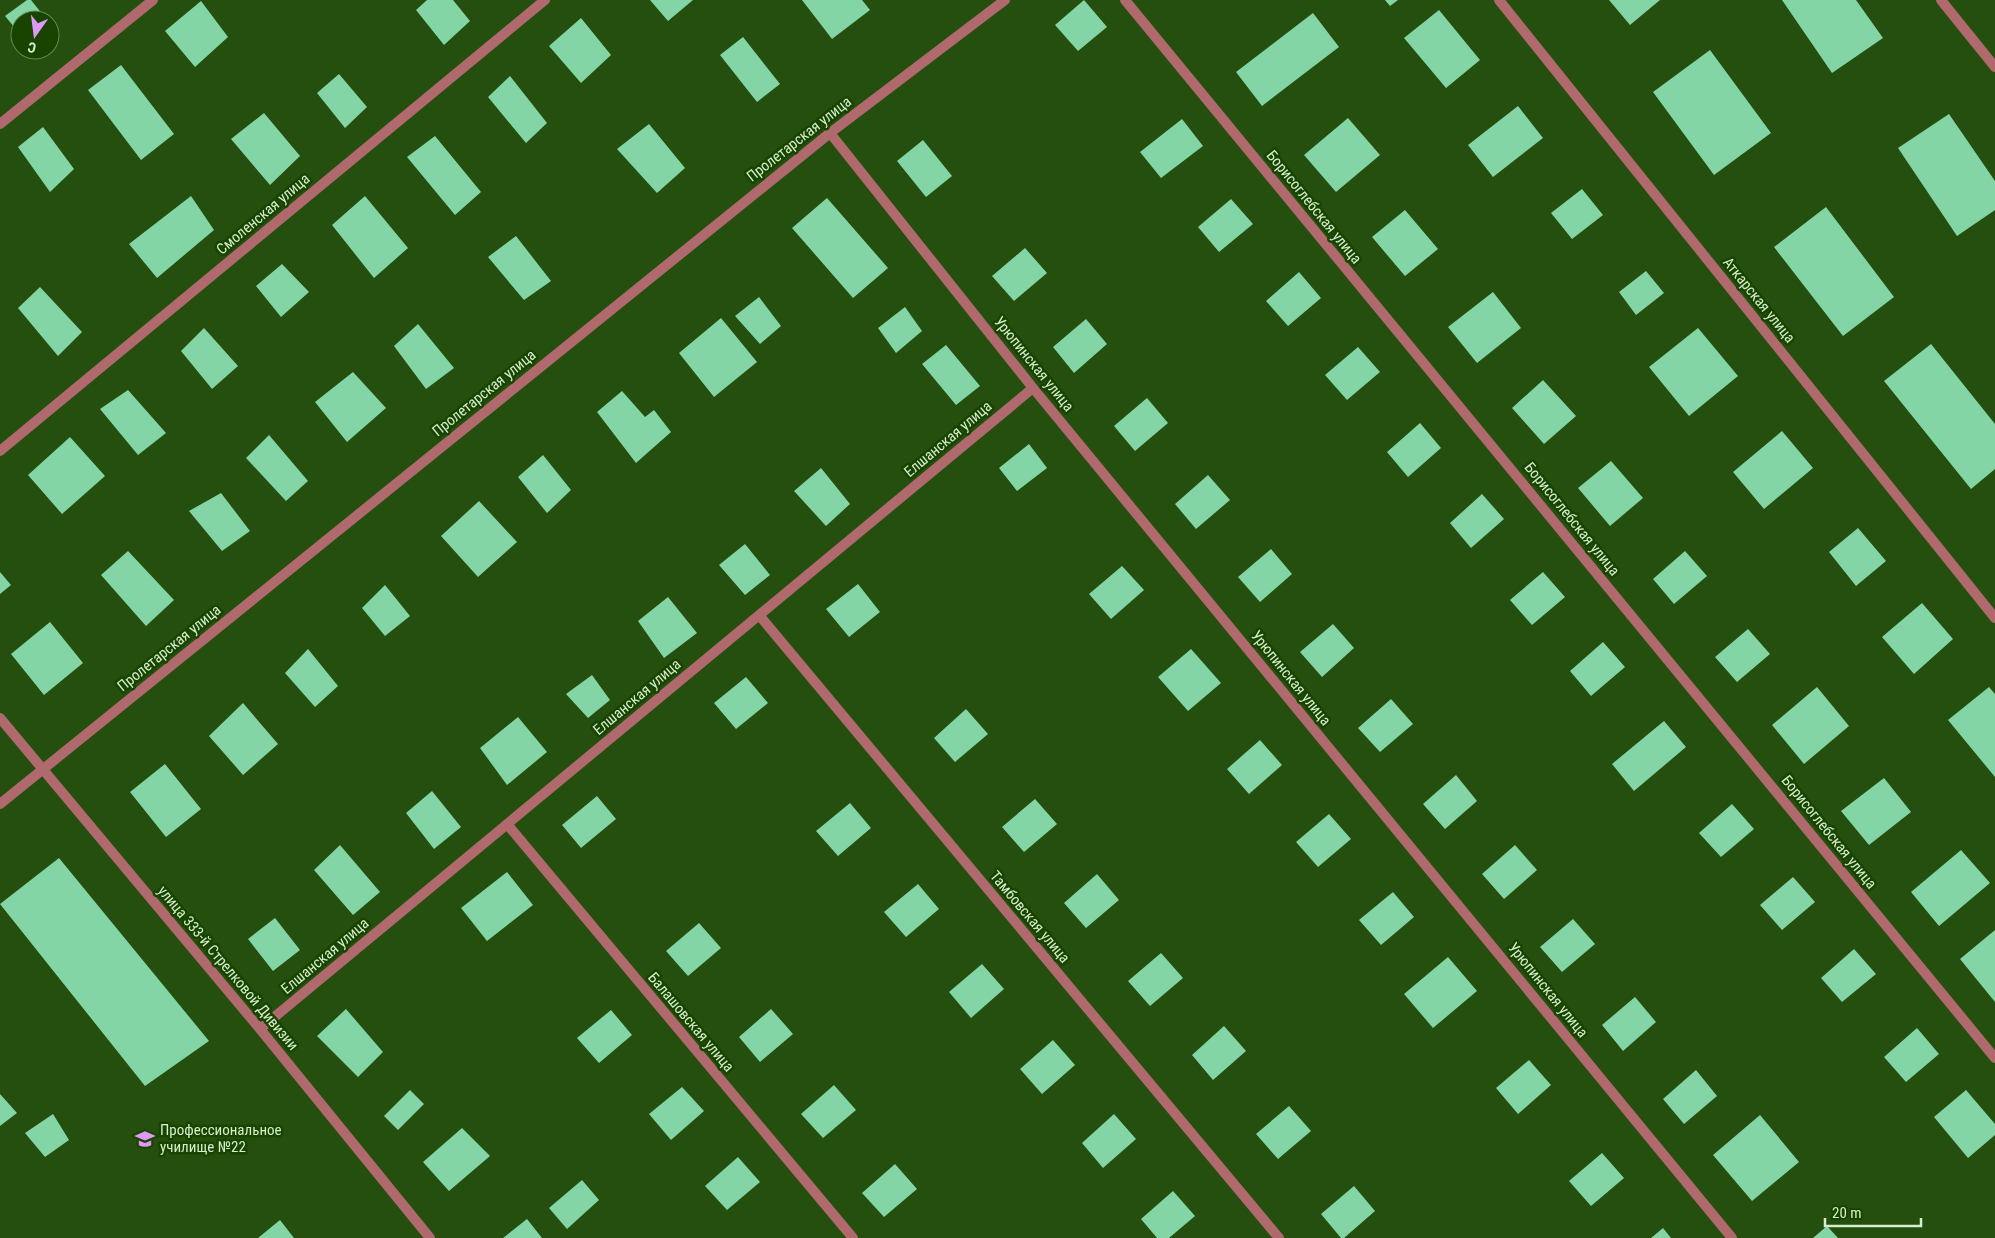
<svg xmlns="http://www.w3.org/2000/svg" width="1995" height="1238" font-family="'Roboto Condensed',sans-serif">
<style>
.building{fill:#84d5a6}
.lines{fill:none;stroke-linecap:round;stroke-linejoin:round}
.minor{stroke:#b0696c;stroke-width:10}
.labels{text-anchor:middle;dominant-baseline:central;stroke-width:5;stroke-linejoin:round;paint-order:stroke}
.street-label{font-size:15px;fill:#d5eecc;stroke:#184400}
.poi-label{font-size:15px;fill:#d5eecc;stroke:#184400;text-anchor:start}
</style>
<rect width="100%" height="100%" fill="#244f0e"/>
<path class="building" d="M27,0H31L47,20H20V34L5,16Z
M427,0H453L470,21L444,45L416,10Z
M650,0H693L668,21Z
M802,0H862L870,10L832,39Z
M1084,0L1107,27L1078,51L1055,25Z
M1385,0H1398L1390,6Z
M1609,0H1660L1630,25Z
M1782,0H1856L1883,38L1832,73Z
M201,1L228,37L195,67L165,31Z
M1439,10L1480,60L1446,88L1404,38Z
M1313,13L1339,47L1262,106L1236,72Z
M581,18L611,55L581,83L549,46Z
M743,37L780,84L757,102L720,55Z
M1710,50L1771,133L1714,175L1653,92Z
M121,65L174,134L141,160L88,90Z
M339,74L367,107L345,128L317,93Z
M510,76L547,123L526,143L488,97Z
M1518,106L1543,138L1493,177L1468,145Z
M264,113L300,156L270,185L231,139Z
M1949,114L1995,181V210L1957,236L1898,148Z
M1348,118L1380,155L1336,192L1304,155Z
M1182,119L1203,146L1161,178L1140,152Z
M649,124L685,168L657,193L617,149Z
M43,127L74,169L50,192L18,147Z
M435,136L481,192L455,215L407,157Z
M923,140L952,176L926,197L897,161Z
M1582,189L1603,215L1572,239L1551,213Z
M191,196L214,230L157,278L129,244Z
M365,196L408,248L374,278L332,225Z
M827,198L888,268L853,298L792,228Z
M1231,199L1253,224L1219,252L1198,227Z
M1826,207L1894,297L1843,336L1774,247Z
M1405,210L1438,249L1405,276L1372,237Z
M516,236L551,281L524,300L488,257Z
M1025,248L1047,273L1014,301L992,276Z
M282,264L309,292L281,317L256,286Z
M1646,271L1664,293L1636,315L1619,292Z
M1299,272L1321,298L1288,326L1266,301Z
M40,287L82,332L58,356L18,308Z
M1493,292L1521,328L1477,363L1448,327Z
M759,297L781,326L760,344L735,316Z
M905,307L922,331L896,353L878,328Z
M721,318L757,362L714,397L679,353Z
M1086,319L1107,344L1074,373L1053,347Z
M418,324L454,368L426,389L394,346Z
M204,328L238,366L212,389L181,351Z
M1698,328L1738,376L1689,416L1649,367Z
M1931,344L1995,424V469L1971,489L1884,381Z
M946,345L980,386L956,405L922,364Z
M1358,347L1380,372L1347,400L1325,375Z
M353,372L386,408L347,442L315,402Z
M1543,380L1576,416L1544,444L1512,408Z
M128,390L166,433L138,455L100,409Z
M622,391L645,417L654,410L671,432L636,463L597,412Z
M1147,398L1168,423L1135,451L1114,426Z
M1420,423L1441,448L1408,477L1387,452Z
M1782,431L1813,468L1764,509L1733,472Z
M269,435L308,481L286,501L246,458Z
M70,437L105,476L62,514L28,475Z
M1029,444L1047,468L1017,491L999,468Z
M543,455L571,490L547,513L518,477Z
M1611,461L1643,498L1610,526L1578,488Z
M821,468L850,504L826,526L794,491Z
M1208,475L1230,500L1196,529L1175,504Z
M221,493L250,531L222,551L189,511Z
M1482,494L1504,519L1471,548L1450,523Z
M479,501L517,542L478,577L441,536Z
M1858,528L1886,561L1856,586L1829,552Z
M745,544L770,575L745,595L719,565Z
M1271,549L1292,574L1260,602L1238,577Z
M128,551L174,600L146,626L101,575Z
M1685,551L1707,576L1674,604L1653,579Z
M1122,566L1144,590L1111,619L1089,594Z
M0,572L11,585L0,594Z
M1543,572L1565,597L1532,625L1510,600Z
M858,584L880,612L849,637L826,609Z
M385,585L410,616L385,636L362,608Z
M668,597L697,633L664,658L638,621Z
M1922,603L1953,639L1914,674L1882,637Z
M50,622L83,663L44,695L11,654Z
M1333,624L1354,648L1322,677L1300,652Z
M1748,629L1770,654L1737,682L1715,657Z
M1603,642L1625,667L1591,696L1570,671Z
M308,649L338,686L315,707L285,673Z
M1191,649L1221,683L1188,711L1158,677Z
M592,675L610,700L588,718L566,694Z
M746,677L768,703L736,729L714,703Z
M1817,687L1849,726L1804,764L1772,725Z
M1989,687L1995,694V777L1948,720Z
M1391,699L1413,724L1380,752L1358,728Z
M243,703L278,744L243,775L209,736Z
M966,709L988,734L955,762L934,738Z
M518,717L547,752L507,785L480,748Z
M1664,721L1686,747L1634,791L1612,764Z
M1260,740L1282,765L1249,794L1227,769Z
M165,764L201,809L166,837L130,792Z
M1456,775L1477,801L1445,829L1423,804Z
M1884,778L1911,812L1869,845L1841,811Z
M432,791L461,827L434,849L406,813Z
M597,796L616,819L581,848L562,825Z
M1035,799L1057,824L1024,852L1002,827Z
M850,803L871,828L838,856L816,831Z
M1732,804L1754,829L1721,857L1699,833Z
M1329,814L1351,839L1318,867L1296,842Z
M340,845L380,892L353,915L314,870Z
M1515,845L1537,870L1504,899L1482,874Z
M1961,850L1990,883L1939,926L1911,892Z
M59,858L209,1041L145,1086L0,904Z
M507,872L533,905L487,941L461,908Z
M1097,874L1119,900L1086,928L1064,903Z
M1793,877L1815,902L1782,930L1760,905Z
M918,884L939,909L906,937L884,912Z
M1393,892L1414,917L1381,945L1359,920Z
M275,918L300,950L273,971L248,939Z
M1573,919L1595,944L1562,972L1540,947Z
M699,923L721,948L688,976L666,951Z
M1995,930V1002L1960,959Z
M1854,949L1876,974L1842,1002L1821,978Z
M1161,953L1183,978L1150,1006L1128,981Z
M1448,957L1477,991L1433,1028L1404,994Z
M982,964L1004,989L971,1018L949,992Z
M1635,997L1656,1022L1623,1051L1602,1025Z
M346,1009L383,1052L358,1077L317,1036Z
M771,1009L793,1034L760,1062L739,1037Z
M611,1010L632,1035L599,1063L577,1038Z
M1224,1026L1246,1051L1213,1080L1192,1055Z
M1917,1028L1939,1054L1906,1082L1884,1057Z
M1053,1040L1075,1065L1042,1094L1020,1069Z
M1529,1060L1551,1085L1518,1114L1496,1088Z
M1696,1070L1717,1096L1684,1124L1663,1099Z
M834,1085L856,1110L823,1138L801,1114Z
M682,1087L704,1111L671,1140L649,1114Z
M410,1090L424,1104L398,1130L384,1116Z
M1966,1090L1995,1124V1135L1968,1158L1934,1117Z
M0,1094L17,1113L0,1126Z
M1289,1106L1311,1131L1278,1159L1256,1134Z
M53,1114L69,1140L45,1157L25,1133Z
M1114,1114L1136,1139L1103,1168L1082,1143Z
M1760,1115L1799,1162L1752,1201L1713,1155Z
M462,1128L490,1156L449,1191L423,1162Z
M1602,1153L1624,1178L1591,1206L1569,1181Z
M738,1157L760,1182L727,1210L705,1186Z
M895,1164L917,1189L884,1217L862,1193Z
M582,1180L599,1200L567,1229L549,1208Z
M1354,1186L1375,1211L1344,1238H1341L1321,1214Z
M1173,1191L1195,1216L1169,1238H1157L1141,1219Z
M527,1219L542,1238H503Z
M280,1220L294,1238H258Z
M1827,1226L1838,1238H1813Z
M1663,1228L1671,1238H1651Z"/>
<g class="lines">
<path class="minor" d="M1125,0L1995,1058
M1499,0L1995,618
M1941,0L1995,67
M0,124L153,0
M830,133L1033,388L1732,1238
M0,451L545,0
M759,615L1279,1238
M0,718L260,1029L430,1238
M0,804L830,133L1005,0
M507,824L853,1238
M260,1029L1033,388"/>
</g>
<defs>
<symbol id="university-bare" viewBox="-9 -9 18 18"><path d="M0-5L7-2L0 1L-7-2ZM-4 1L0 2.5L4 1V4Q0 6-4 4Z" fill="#dd99f3" stroke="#184400" stroke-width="2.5" paint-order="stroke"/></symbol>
</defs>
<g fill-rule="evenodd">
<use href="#university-bare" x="131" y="1125" width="28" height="28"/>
</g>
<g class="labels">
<g class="street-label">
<text transform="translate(799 139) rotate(-38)">Пролетарская улица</text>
<text transform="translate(1314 207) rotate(51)">Борисоглебская улица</text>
<text transform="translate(263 214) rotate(-40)">Смоленская улица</text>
<text transform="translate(1759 300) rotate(51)">Аткарская улица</text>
<text transform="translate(1034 364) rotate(51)">Урюпинская улица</text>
<text transform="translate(484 393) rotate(-39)">Пролетарская улица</text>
<text transform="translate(948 439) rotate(-40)">Елшанская улица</text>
<text transform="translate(1572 519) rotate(51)">Борисоглебская улица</text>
<text transform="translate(169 648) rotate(-39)">Пролетарская улица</text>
<text transform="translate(1291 678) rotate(51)">Урюпинская улица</text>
<text transform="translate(637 697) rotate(-40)">Елшанская улица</text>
<text transform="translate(1829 832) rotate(51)">Борисоглебская улица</text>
<text transform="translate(1030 917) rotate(50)">Тамбовская улица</text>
<text transform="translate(325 956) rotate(-40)">Елшанская улица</text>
<text transform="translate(228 968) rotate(50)">улица 333-й Стрелковой Дивизии</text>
<text transform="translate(1548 990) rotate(51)">Урюпинская улица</text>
<text transform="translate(691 1022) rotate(50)">Балашовская улица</text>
</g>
<g class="poi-label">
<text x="160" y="1130">Профессиональное<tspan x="160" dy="17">училище №22</tspan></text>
</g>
</g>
<g transform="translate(35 35) rotate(194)"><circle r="24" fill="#184400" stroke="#648852"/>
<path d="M0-4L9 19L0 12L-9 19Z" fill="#dd99f3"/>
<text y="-8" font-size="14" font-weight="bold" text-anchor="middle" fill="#d5eecc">С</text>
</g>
<path d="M1825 1218v8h96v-8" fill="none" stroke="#d5eecc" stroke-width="2.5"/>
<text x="1832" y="1218" font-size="15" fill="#d5eecc" stroke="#184400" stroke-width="4" paint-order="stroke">20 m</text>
</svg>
